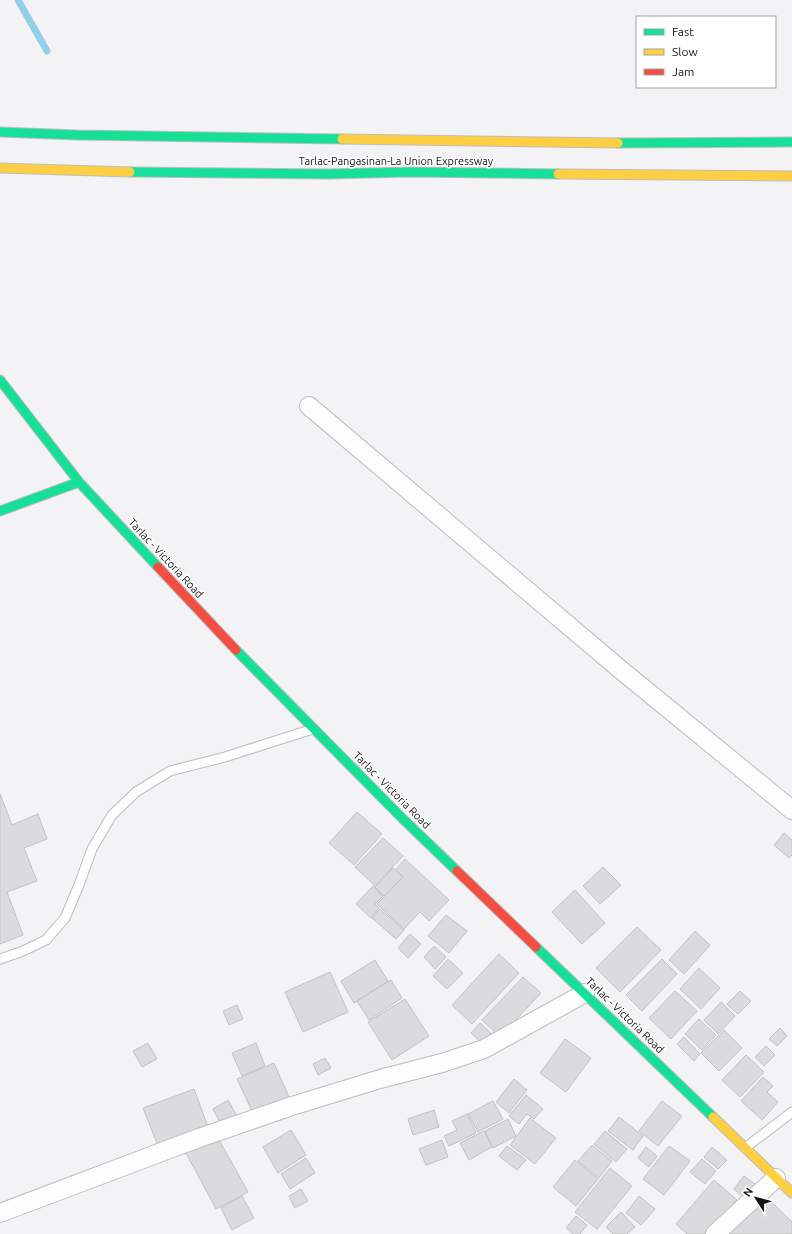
<svg xmlns="http://www.w3.org/2000/svg" width="792" height="1234" font-family="Ubuntu,sans-serif">
<style>
.lines{fill:none;stroke-linecap:round;stroke-linejoin:round}
.stream{stroke:#94cfe8;stroke-width:7}
.building{fill:#dbdbdd;stroke:#c2c2c3}
.lane-casing{stroke:#bdbcbe;stroke-width:11}
.street-casing{stroke:#bdbcbe;stroke-width:20}
.fast-casing{stroke:#bdbcbe;stroke-width:11}
.slow-casing{stroke:#bdbcbe;stroke-width:11}
.jam-casing{stroke:#bdbcbe;stroke-width:11}
.lane{stroke:#fdfdfe;stroke-width:9}
.street{stroke:#fdfdfe;stroke-width:18}
.fast{stroke:#16e098;stroke-width:9}
.slow{stroke:#ffcf43;stroke-width:9}
.jam{stroke:#f24e42;stroke-width:9}
.labels{text-anchor:middle;dominant-baseline:central;stroke-width:3;stroke-linejoin:round;paint-order:stroke}
.street-label{font-size:11px;fill:#131314;stroke:#fff}
</style>
<rect width="100%" height="100%" fill="#f3f3f5"/>
<g class="lines">
<path class="stream" d="M18,0L47,51"/>
</g>
<path class="building" d="M0,794L12,825L38,814L47,839L24,848L37,881L7,892L23,935L0,944Z
M357,812L382,834L354,865L329,843Z
M784,833L792,840V855L789,858L774,845Z
M383,838L403,856L375,886L355,867Z
M405,859L449,900L429,921L420,912L404,929L377,904L403,877L396,869Z
M603,867L621,885L600,904L583,886Z
M393,868L403,877L384,896L375,887Z
M373,886L383,896L375,904L379,908L371,918L356,904Z
M575,890L605,923L582,944L552,912Z
M380,909L404,930L396,939L372,918Z
M446,915L467,931L449,953L428,936Z
M637,927L661,950L620,992L596,968Z
M695,931L710,945L684,974L669,960Z
M410,934L421,944L408,958L398,948Z
M434,946L446,957L435,969L424,957Z
M499,954L519,973L472,1024L452,1005Z
M448,959L463,973L447,989L433,976Z
M662,959L677,974L642,1011L626,995Z
M375,960L388,981L354,1003L341,981Z
M699,968L720,988L701,1009L680,989Z
M330,972L348,1012L303,1032L285,992Z
M523,977L541,993L500,1037L482,1020Z
M391,980L402,998L369,1020L357,1001Z
M675,991L697,1011L671,1039L649,1018Z
M740,991L751,1001L738,1014L727,1004Z
M405,999L429,1036L392,1060L368,1022Z
M721,1002L735,1016L718,1034L704,1020Z
M237,1005L243,1019L229,1025L223,1011Z
M699,1019L716,1035L702,1050L685,1034Z
M480,1023L496,1038L487,1048L471,1033Z
M780,1028L787,1036L777,1046L769,1039Z
M724,1030L742,1048L719,1071L701,1053Z
M684,1037L700,1054L694,1061L677,1044Z
M565,1039L591,1058L566,1092L540,1073Z
M148,1043L157,1059L142,1067L133,1051Z
M256,1043L265,1066L242,1076L232,1053Z
M766,1046L775,1055L764,1066L755,1057Z
M746,1055L764,1072L740,1097L722,1080Z
M325,1058L331,1068L318,1075L313,1064Z
M274,1063L289,1097L253,1113L237,1079Z
M763,1077L773,1086L767,1092L778,1102L762,1120L741,1101Z
M514,1079L527,1090L509,1113L496,1102Z
M194,1089L208,1127L158,1146L143,1108Z
M526,1095L543,1109L534,1119L527,1114L519,1124L509,1116Z
M228,1100L238,1118L222,1127L213,1109Z
M493,1101L503,1119L478,1132L468,1114Z
M662,1101L682,1116L658,1146L639,1131Z
M434,1110L439,1127L413,1135L408,1119Z
M467,1114L476,1133L449,1146L444,1136L457,1130L452,1121Z
M619,1117L643,1136L633,1150L608,1131Z
M530,1118L556,1138L535,1164L510,1145Z
M508,1119L516,1136L493,1148L485,1131Z
M291,1130L306,1155L278,1173L263,1147Z
M484,1131L492,1147L469,1160L460,1143Z
M605,1131L627,1149L616,1162L594,1144Z
M217,1136L248,1192L216,1209L186,1153Z
M442,1140L448,1157L426,1165L419,1149Z
M592,1145L612,1161L599,1178L578,1161Z
M507,1146L526,1160L517,1170L499,1156Z
M669,1146L690,1161L664,1195L643,1179Z
M646,1147L657,1156L649,1167L638,1158Z
M712,1147L727,1160L718,1169L704,1157Z
M306,1158L315,1173L290,1189L281,1174Z
M702,1159L716,1171L705,1184L690,1172Z
M575,1160L598,1179L576,1206L553,1187Z
M610,1168L632,1186L597,1229L575,1212Z
M744,1176L755,1184L744,1198L734,1189Z
M714,1180L737,1200L707,1234H687L676,1224Z
M301,1189L308,1201L295,1208L289,1196Z
M764,1195L792,1222V1234H726Z
M242,1196L254,1218L232,1230L221,1208Z
M639,1196L655,1209L641,1225L626,1213Z
M621,1212L635,1227L627,1234H613L606,1227Z
M576,1216L587,1225L580,1234H573L566,1228Z"/>
<g class="lines">
<defs>
<path id="lane" d="M0,959L23,951L46,940L65,918L79,885L92,849L112,815L136,792L170,771L225,757L313,729
M745,1148L792,1112"/>
<path id="street" d="M309,406L621,670L792,810
M0,1213L196,1139L292,1106L380,1079L442,1063L484,1049L585,993
M715,1234L776,1178"/>
<path id="fast" d="M0,132L77,135L342,139
M618,143L792,142
M130,172L328,174L410,172L558,174
M0,380L79,482L158,567
M0,511L79,482
M236,650L403,819L457,871
M536,947L713,1117"/>
<path id="slow" d="M342,139L618,143
M0,168L130,172
M558,174L792,176
M713,1117L792,1193"/>
<path id="jam" d="M158,567L236,650
M457,871L536,947"/>
</defs>
<use href="#lane" class="lane-casing"/>
<use href="#street" class="street-casing"/>
<use href="#fast" class="fast-casing"/>
<use href="#slow" class="slow-casing"/>
<use href="#jam" class="jam-casing"/>
<use href="#lane" class="lane"/>
<use href="#street" class="street"/>
<use href="#fast" class="fast"/>
<use href="#slow" class="slow"/>
<use href="#jam" class="jam"/>
</g>
<g class="labels">
<g class="street-label">
<text x="396" y="161">Tarlac-Pangasinan-La Union Expressway</text>
<text transform="translate(166 558) rotate(47)">Tarlac - Victoria Road</text>
<text transform="translate(392 790) rotate(45)">Tarlac - Victoria Road</text>
<text transform="translate(625 1015) rotate(44)">Tarlac - Victoria Road</text>
</g>
</g>
<rect x="636" y="16" width="140" height="72" fill="#ffffff" stroke="#a1a1a1"/>
<rect x="644" y="29" width="20" height="6" fill="#16e098" stroke="#a1a1a1"/>
<text x="672" y="36" font-size="12" fill="#131314">Fast</text>
<rect x="644" y="49" width="20" height="6" fill="#ffcf43" stroke="#a1a1a1"/>
<text x="672" y="56" font-size="12" fill="#131314">Slow</text>
<rect x="644" y="69" width="20" height="6" fill="#f24e42" stroke="#a1a1a1"/>
<text x="672" y="76" font-size="12" fill="#131314">Jam</text>
<g transform="translate(756 1198) rotate(306)" stroke="#ffffff" stroke-width="3" paint-order="stroke">
<path d="M0-3L7 15L0 10L-7 15Z" fill="#131314"/>
<text y="-6" font-size="11" font-weight="bold" text-anchor="middle" fill="#131314">N</text>
</g>
</svg>
